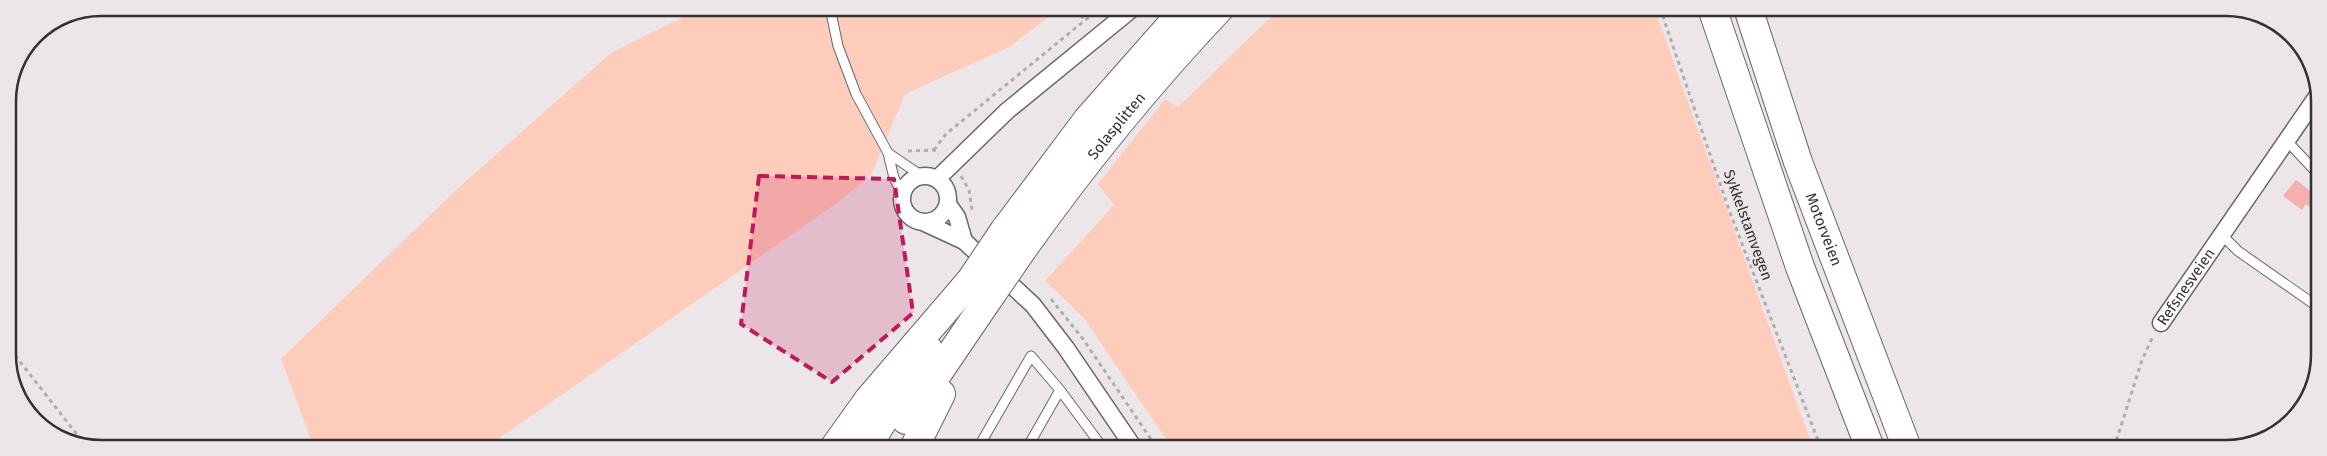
<svg xmlns="http://www.w3.org/2000/svg" width="2327" height="456" font-family="'Fira Sans',sans-serif">
<style>
.green{fill:#feccba}
.building{fill:#f6afaf}
.lines{fill:none;stroke-linecap:round;stroke-linejoin:round}
.service-casing{stroke:#6b6667;stroke-width:11}
.minor-casing{stroke:#6b6667;stroke-width:19}
.trunk-casing{stroke:#6b6667;stroke-width:30}
.motorway-casing{stroke:#6b6667;stroke-width:30}
.path{stroke:#b1acae;stroke-width:3;stroke-dasharray:4 4;stroke-linecap:butt}
.service{stroke:#fff;stroke-width:9}
.minor{stroke:#fff;stroke-width:16}
.trunk{stroke:#fff;stroke-width:28}
.motorway{stroke:#fff;stroke-width:28}
.trunk-bridge-casing{stroke:#6b6667;stroke-width:30;stroke-linecap:butt}
.trunk-bridge{stroke:#fff;stroke-width:28}
.marked{fill:#c2185b;fill-opacity:0.2;stroke:#c2185b;stroke-width:4;stroke-dasharray:10 6;stroke-linejoin:round}
.labels{text-anchor:middle;dominant-baseline:central;stroke-width:4.5;stroke-linejoin:round;paint-order:stroke}
.street-label{font-size:15px;fill:#333131;stroke:#ece6e8}
.rim{fill:none;stroke:#333131;stroke-width:2.5}
</style>
<rect width="100%" height="100%" fill="#ece6e8"/>
<path class="green" d="M702,8H1060L1011,46L905,94L871,175L840,201L485,448H314L281,359L457,189L611,53Z
M1280,8H1654L1813,448H1172L1084,318L1045,281L1114,205L1098,184L1165,99L1178,107Z"/>
<path class="building" d="M2296,180L2318,197V214L2306,204L2302,210L2283,196Z"/>
<g class="lines">
<defs>
<path id="service" d="M830,8L838,46L856,94L888,153L894,178L902,194
M2287,141L2318,174
M888,153L922,176
M2222,235L2238,251L2318,307
M978,448L1031,356L1060,390L1103,448
M1027,448L1060,390"/>
<g id="minor">
<circle cx="925" cy="199" r="23"/>
<path d="M937,179L1007,111L1133,8"/>
<path d="M948,204L957,217L964,241"/>
<path d="M925,223L964,241L1033,305L1066,348L1134,448"/>
<path id="s1" d="M2161,323L2318,95"/>
</g>
<g id="trunk">
<path d="M1004,231L1088,119L1186,8"/>
<path id="s2" d="M1022,250C1083,164 1148,84 1220,8"/>
<path d="M906,420L991,295"/>
<path d="M834,448L869,399L971,280"/>
<path d="M866,448L928,349"/>
<path d="M914,448L941,394"/>
</g>
<g id="motorway">
<path d="M1712,8L1800,267L1870,448"/>
<path id="s3" d="M1748,8L1798,162L1907,448"/>
</g>
</defs>
<use href="#service" class="service-casing"/>
<use href="#minor" class="minor-casing"/>
<use href="#trunk" class="trunk-casing"/>
<use href="#motorway" class="motorway-casing"/>
<path class="path" d="M1077,8L1084,21
M1660,8L1729,210L1821,448
M934,150L946,134L1100,8
M908,151L934,150L939,154
M961,176L969,190L972,210
M1051,299L1083,339L1157,448
M10,349L86,446
M2114,448L2142,360L2153,336"/>
<use href="#service" class="service"/>
<use href="#minor" class="minor"/>
<use href="#trunk" class="trunk"/>
<use href="#motorway" class="motorway"/>
<defs>
<path id="trunk-bridge" d="M971,280L1004,231
M991,295L1022,250"/>
</defs>
<use href="#trunk-bridge" class="trunk-bridge-casing"/>
<use href="#trunk-bridge" class="trunk-bridge"/>
</g>
<path class="marked" d="M759,176L894,179L913,313L832,382L741,324Z"/>
<g class="labels">
<g class="street-label">
<text stroke="none"><textPath href="#s2" startOffset="156">Solasplitten</textPath></text>
<text transform="translate(1748 225) rotate(70)">Sykkelstamvegen</text>
<text stroke="none"><textPath href="#s3" startOffset="234">Motorveien</textPath></text>
<text stroke="none"><textPath href="#s1" startOffset="44">Refsnesveien</textPath></text>
</g>
</g>
<path d="M0 0H2327V456H0ZM101 16H2226A85 85 0 0 1 2311 101V355A85 85 0 0 1 2226 440H101A85 85 0 0 1 16 355V101A85 85 0 0 1 101 16Z" fill="#ece6e8" fill-rule="evenodd"/>
<path class="rim" d="M101 16H2226A85 85 0 0 1 2311 101V355A85 85 0 0 1 2226 440H101A85 85 0 0 1 16 355V101A85 85 0 0 1 101 16Z"/>
</svg>
